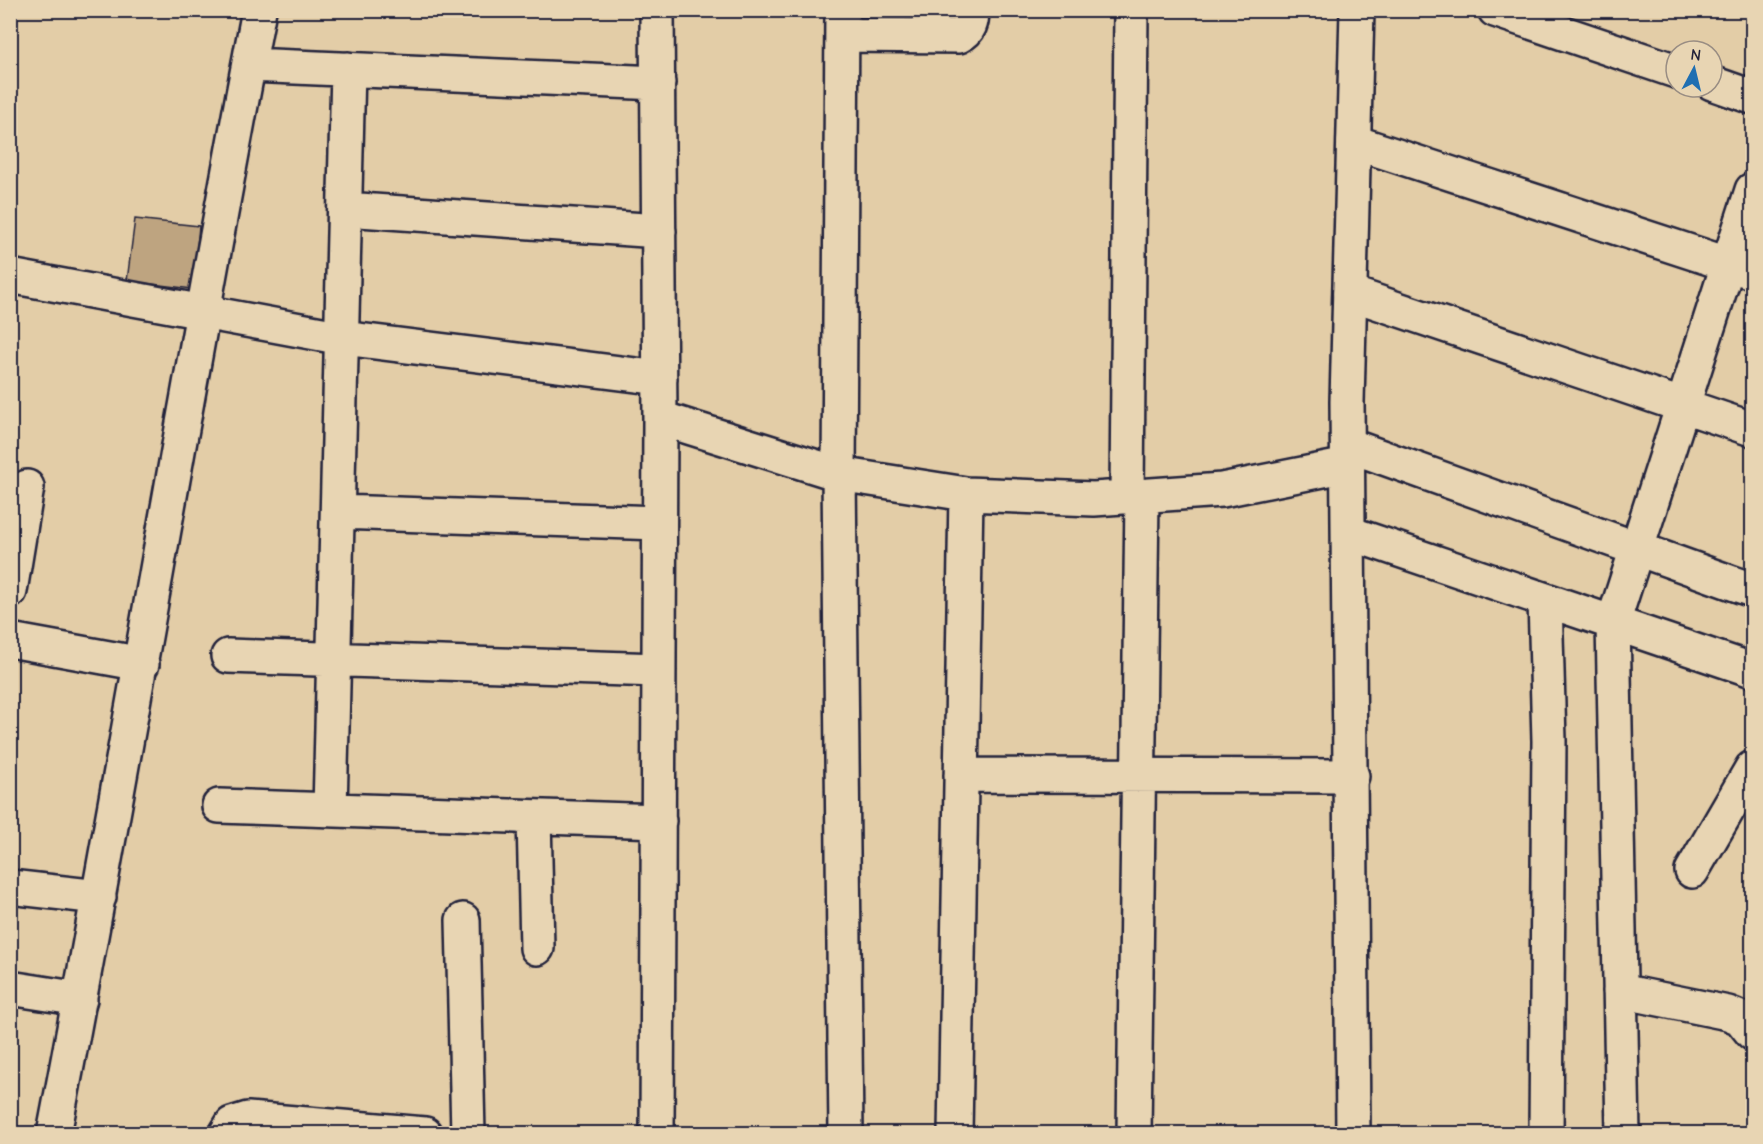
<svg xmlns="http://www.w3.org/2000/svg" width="1763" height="1144" font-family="'Comic Neue',sans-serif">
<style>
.building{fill:#bea480;stroke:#22223b;stroke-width:1.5;filter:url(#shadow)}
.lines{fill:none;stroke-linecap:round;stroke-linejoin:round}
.minor-casing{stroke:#22223b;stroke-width:38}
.tertiary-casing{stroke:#22223b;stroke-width:38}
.minor{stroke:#e8d5b3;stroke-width:33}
.tertiary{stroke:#e8d5b3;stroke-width:33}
</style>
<defs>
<filter id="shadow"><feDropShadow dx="5.5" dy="5.5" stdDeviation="1.5" flood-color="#0004"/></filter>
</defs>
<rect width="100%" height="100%" fill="#e3cda7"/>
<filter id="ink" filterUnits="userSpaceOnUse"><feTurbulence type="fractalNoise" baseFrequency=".0167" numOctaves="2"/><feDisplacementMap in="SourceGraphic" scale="12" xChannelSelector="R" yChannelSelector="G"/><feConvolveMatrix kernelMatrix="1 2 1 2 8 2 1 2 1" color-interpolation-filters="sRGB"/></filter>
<g filter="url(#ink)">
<path class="building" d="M135,219L199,226L193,289L127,281Z"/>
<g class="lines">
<defs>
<path id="minor" d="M842,10L839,474L846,1134
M1495,10L1676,71
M842,35L959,36C970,31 972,22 972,10
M249,65L658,83
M1712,83L1752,97
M1354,142L1752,272
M345,209L659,231
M10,276L343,338L660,378
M1350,293L1752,429
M660,418L839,474L966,494L1094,499L1222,490L1348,465
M1348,445L1752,590
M1127,497L1131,10
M338,512L659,523
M1349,533L1752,670
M10,591L27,487
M1545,600L1549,741L1546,1134
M10,640L142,664
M228,656L659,670
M961,775L1352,776
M219,806L659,821
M330,810L348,69
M534,817L537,948
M1692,871L1752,768
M10,887L99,897
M463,920L468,1134
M10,988L80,999
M1620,991L1728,1013L1740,1018L1752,1033
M54,1134C126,760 187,384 259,10
M226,1134L232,1124L248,1119L425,1134
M657,1134L660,418L657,10
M955,1134L966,494
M1134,1134L1142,496
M1623,1134L1613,623L1752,190"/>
<path id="tertiary" d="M1353,1134L1347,402L1357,10"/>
</defs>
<use href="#minor" class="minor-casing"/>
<use href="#tertiary" class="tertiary-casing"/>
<use href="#minor" class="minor"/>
<use href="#tertiary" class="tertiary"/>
</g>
</g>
<rect width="1763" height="1144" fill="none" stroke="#e8d5b3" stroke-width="36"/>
<rect x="18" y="18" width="1727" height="1108" fill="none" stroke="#22223b" stroke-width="2" filter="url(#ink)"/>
<g transform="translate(1694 69) rotate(7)"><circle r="28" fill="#e8d5b3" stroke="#998d83" stroke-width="1.5"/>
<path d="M0-4.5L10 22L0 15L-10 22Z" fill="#1f6fb2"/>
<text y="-9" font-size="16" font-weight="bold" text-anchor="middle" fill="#22223b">N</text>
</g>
</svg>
